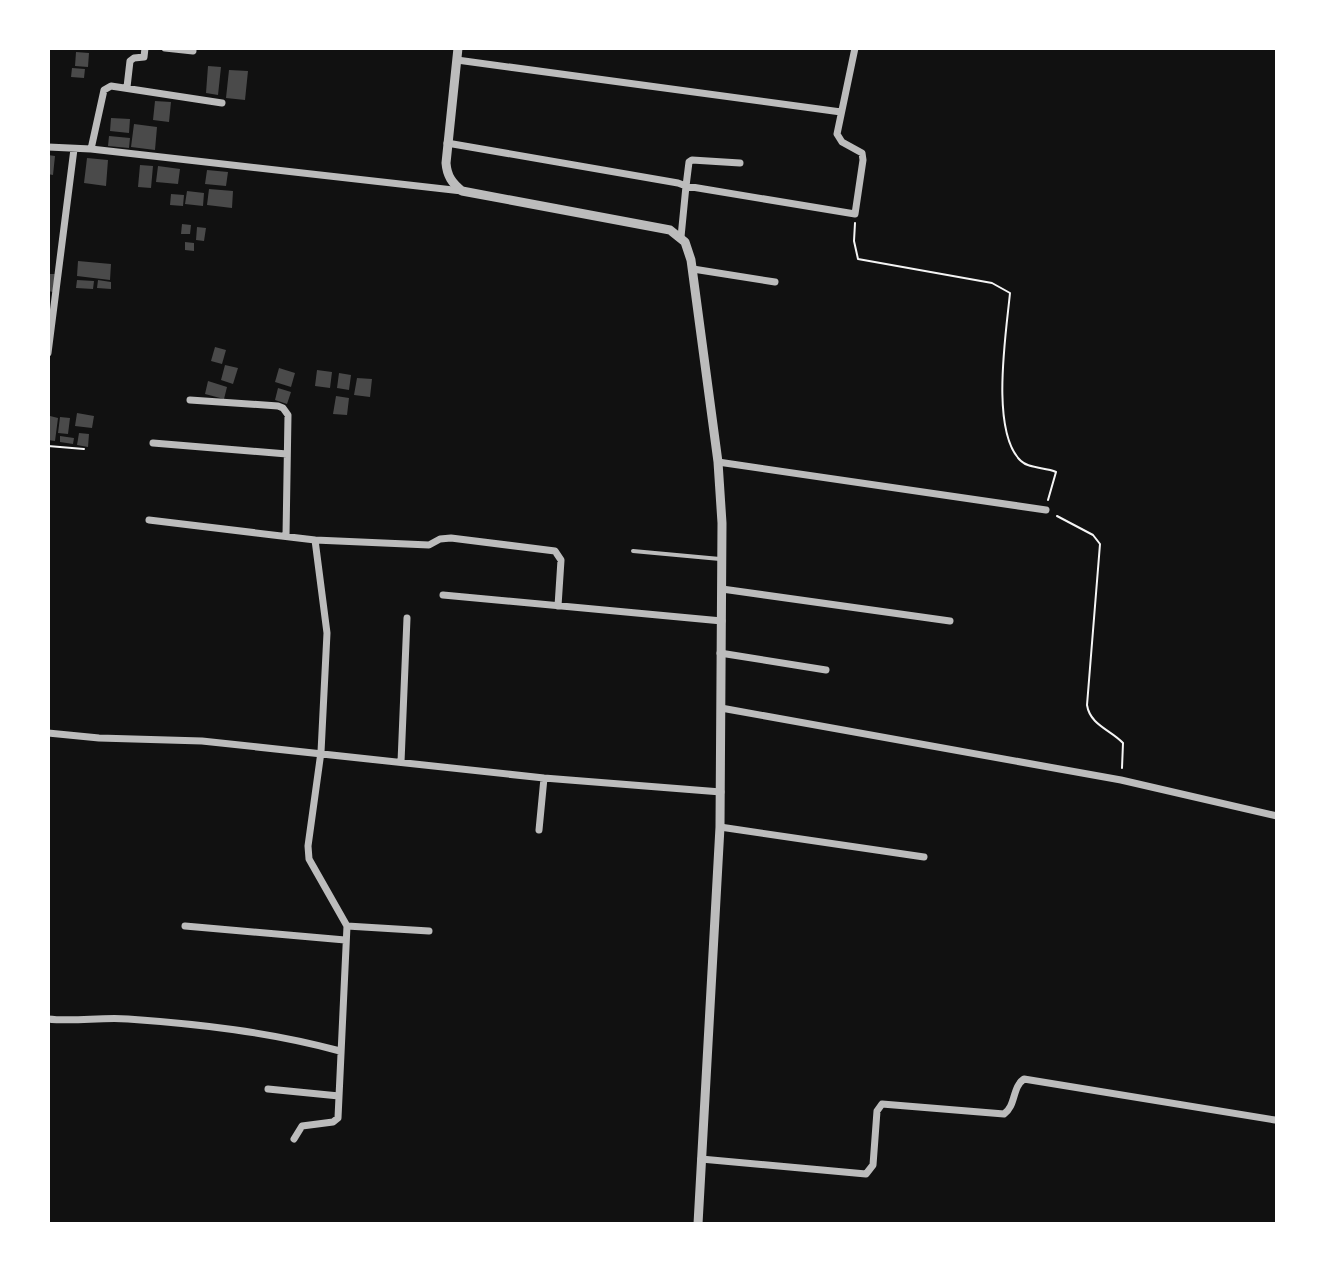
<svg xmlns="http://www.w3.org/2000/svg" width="1325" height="1272" font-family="Montserrat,sans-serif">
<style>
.building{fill:#4a4a4a}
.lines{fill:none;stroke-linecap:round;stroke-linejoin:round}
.path{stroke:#f5f5f5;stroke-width:2}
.service{stroke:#bcbcbc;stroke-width:4}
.minor{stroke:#bcbcbc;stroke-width:7}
.tertiary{stroke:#bcbcbc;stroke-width:9}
</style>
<rect width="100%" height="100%" fill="#111"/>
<path class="building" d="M76,52L89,53L88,67L75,66Z
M208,66L221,67L218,95L206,93Z
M72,68L85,69L84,78L71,77Z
M229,70L248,71L245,100L226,98Z
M155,101L171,102L169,122L153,120Z
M111,118L130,119L129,133L110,131Z
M134,124L157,127L155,150L131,147Z
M109,136L130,138L129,148L108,146Z
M48,155L55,156L53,175L48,174Z
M87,158L108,160L106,186L84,183Z
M140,165L153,166L151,188L138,187Z
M158,166L180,169L178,184L156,182Z
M207,170L228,172L226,186L205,184Z
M209,189L233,191L232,208L207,205Z
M187,191L204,193L203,206L185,204Z
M171,194L184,195L183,206L170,205Z
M182,224L191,225L190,234H181Z
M197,227L206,228L204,241L196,240Z
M185,242L194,243V251L185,250Z
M78,261L111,264L110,280L77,276Z
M48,274H55L53,292L48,291Z
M77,280L94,281L93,289L76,288Z
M98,280L111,282V289L97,288Z
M215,347L226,350L222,364L211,361Z
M225,365L238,368L233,384L221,380Z
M279,368L295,373L291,387L275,382Z
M317,370L332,372L330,388L315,386Z
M339,373L351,375L349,390L337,388Z
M357,378L372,379L370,397L354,395Z
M208,381L227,387L224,399L205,394Z
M278,388L291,392L287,404L275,400Z
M336,396L349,398L347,415L333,414Z
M77,413L94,416L92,428L75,426Z
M50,416L58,418L55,441L48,440Z
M60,417L70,418L68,434L58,433Z
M79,433L89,434L88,447L77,445Z
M60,436L74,438L73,444L60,442Z"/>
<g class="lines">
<path class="path" d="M855,223L854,241L858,259L992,283L1010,293C1006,334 990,432 1021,461C1029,469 1046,467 1056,472L1048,500
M48,446L84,449
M1057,516L1093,535L1100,544L1087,705C1090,725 1111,730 1123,743L1122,768"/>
<path class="service" d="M633,551L720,559"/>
<path class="minor" d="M165,48L193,51
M457,60L841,112
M127,87L130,61L134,58L144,57L145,48
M447,143L678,183L686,186L681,237
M48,147L91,149L462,191
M91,149L104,90L111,86L222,103
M740,163L692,160L689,162L686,186L855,214L863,160L862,153L842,142L837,134L855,48
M693,269L775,282
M48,353L74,149
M190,400L278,406L283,408L288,415L286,536
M153,443L287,454
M718,462L1046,510
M149,520L315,540L327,633L321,752L308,846L309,859L347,926
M315,540L429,545L440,539L451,538L555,551L561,560L558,606
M722,589L950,621
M443,595L722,621
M720,653L826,670
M721,708L1121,780L1277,816
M48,733L99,738L202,741L544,778L721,792
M401,762L407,618
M720,827L924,857
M539,830L544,778
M185,926L345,940
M48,1019C74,1022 101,1017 128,1019C199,1024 270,1032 340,1051
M268,1089L339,1096
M294,1139L302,1126L333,1122L338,1118L347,926L429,931
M701,1159L866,1174L873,1165L877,1111L882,1104L1004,1114C1016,1106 1012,1087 1024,1079L1275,1120"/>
<path class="tertiary" d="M458,48L446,163C447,176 452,183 462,191L670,230L685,242L691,260L718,462L722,523L720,827L698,1224"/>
</g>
<rect width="1325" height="1272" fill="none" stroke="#ffffff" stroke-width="100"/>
</svg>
